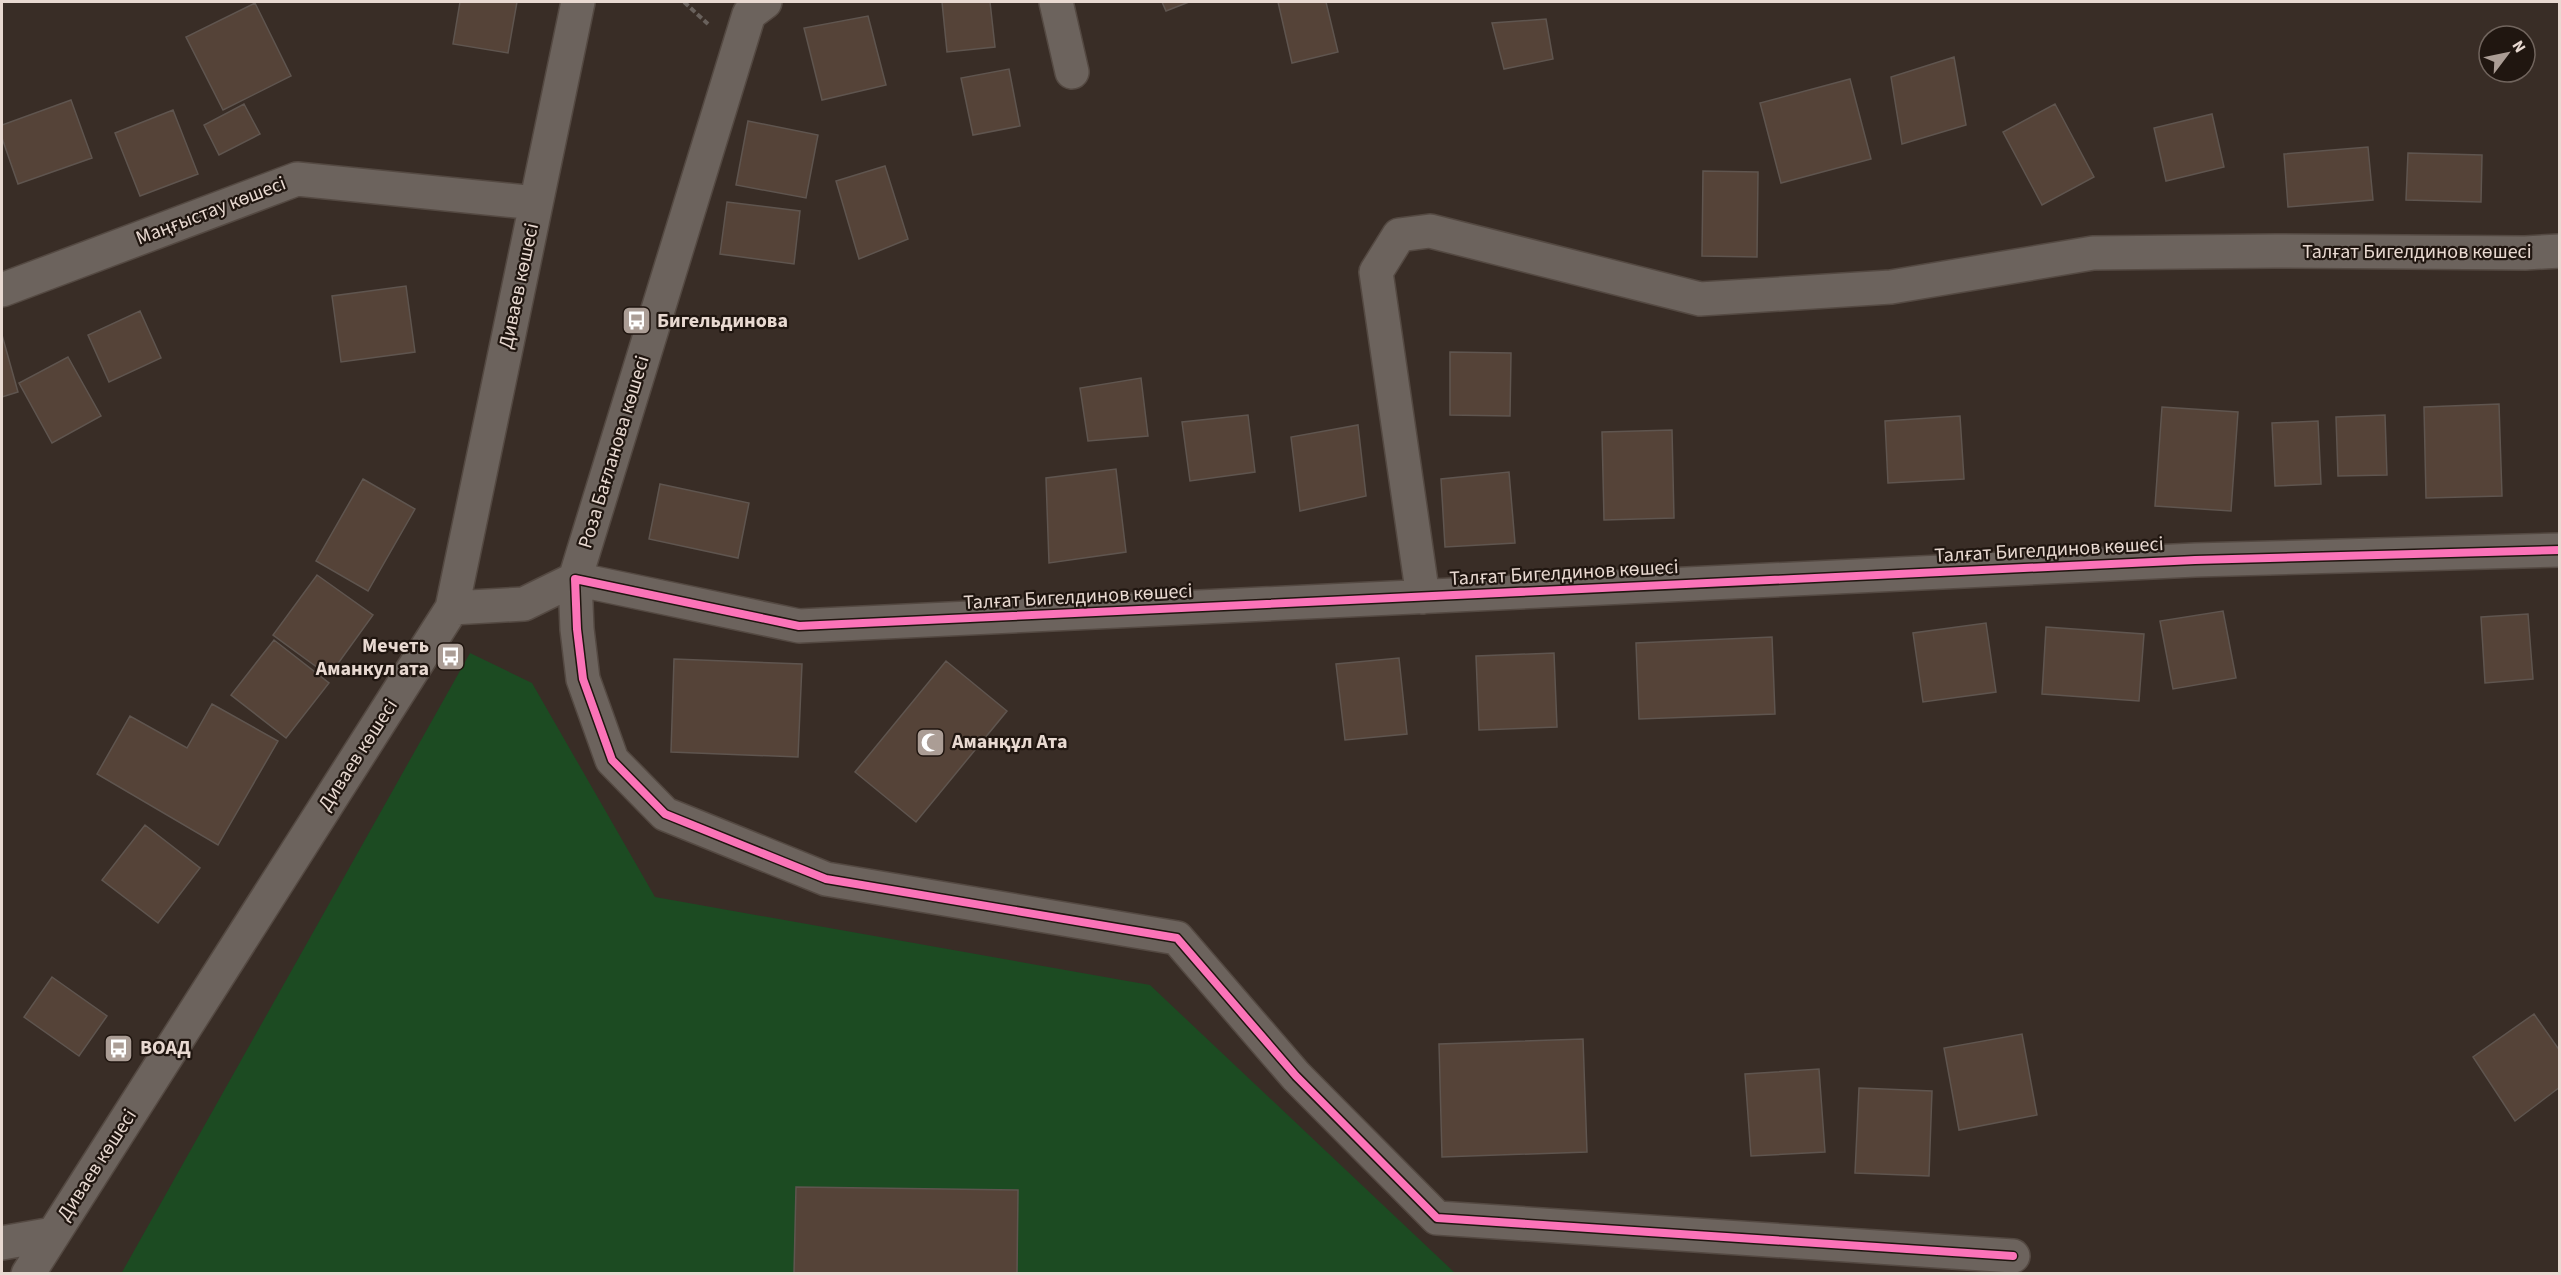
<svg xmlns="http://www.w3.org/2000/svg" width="2561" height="1275" font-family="'Source Sans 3',sans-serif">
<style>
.green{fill:#1c4b22}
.building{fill:#554338;stroke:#5f554f;stroke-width:1.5}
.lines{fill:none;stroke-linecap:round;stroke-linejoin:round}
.minor-casing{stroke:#544942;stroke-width:36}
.path{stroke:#69615c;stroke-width:4;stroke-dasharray:6 3;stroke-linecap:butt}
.minor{stroke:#6c635d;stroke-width:33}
.cycleway-casing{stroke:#201610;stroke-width:11}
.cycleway{stroke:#fb73b8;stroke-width:8}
.labels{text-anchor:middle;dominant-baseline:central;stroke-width:4.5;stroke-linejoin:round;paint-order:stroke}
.street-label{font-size:20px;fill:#e8d9d1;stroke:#201610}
.poi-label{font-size:20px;font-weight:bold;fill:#e8d9d1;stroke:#201610;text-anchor:start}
</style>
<rect width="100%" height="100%" fill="#392d26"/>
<path class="green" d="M470,653L532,683L655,897L1150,985L1455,1273L121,1274Z"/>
<path class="building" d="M460,2H517L508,53L453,44Z
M942,2H990L995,47L947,52Z
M1162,2H1189L1166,11Z
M1278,2H1326L1338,52L1292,63Z
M255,3L291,76L223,110L186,37Z
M868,16L886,85L822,100L804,28Z
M1546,19L1553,59L1504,69L1492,23Z
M1954,57L1966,125L1902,144L1891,77Z
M1009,69L1020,126L973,135L961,78Z
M1850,79L1871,159L1781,183L1760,103Z
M71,100L92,158L18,184L2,138V125Z
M244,104L260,134L219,155L204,125Z
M2055,104L2094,177L2042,205L2003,132Z
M173,110L198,174L140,196L115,133Z
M2212,114L2224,167L2166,181L2154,128Z
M748,121L818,135L806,198L736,185Z
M2368,147L2373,200L2288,207L2284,154Z
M2408,153L2482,155L2481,202L2406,200Z
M885,166L908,239L859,259L836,181Z
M1703,171L1758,172L1757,257L1702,256Z
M727,202L800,211L794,264L720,254Z
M406,286L415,352L341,362L332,296Z
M140,311L161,358L109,382L88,335Z
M2,335L18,392L2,397Z
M1450,352L1511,353L1510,416L1450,415Z
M68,357L101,416L52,443L19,383Z
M1141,378L1148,436L1088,441L1080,388Z
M2499,404L2502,496L2426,498L2424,407Z
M2162,407L2238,412L2231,511L2155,506Z
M1248,415L1255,472L1190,481L1182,422Z
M2385,415L2387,475L2338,476L2336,417Z
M1960,416L1964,479L1888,483L1885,421Z
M2318,421L2321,484L2275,486L2272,423Z
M1358,425L1366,496L1300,511L1291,437Z
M1672,430L1674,518L1604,520L1602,432Z
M1116,469L1126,552L1049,563L1046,478Z
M1509,472L1515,543L1445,547L1441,479Z
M363,479L415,509L368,591L316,561Z
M660,484L749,503L738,558L649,539Z
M317,575L373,615L329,676L273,635Z
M2223,611L2236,678L2173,689L2160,621Z
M2528,614L2533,679L2485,683L2481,617Z
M1986,623L1996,692L1923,702L1913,633Z
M2046,627L2144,634L2139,701L2042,694Z
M1772,637L1775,714L1639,719L1636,643Z
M274,640L329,683L286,738L231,695Z
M1554,653L1557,727L1479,730L1476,656Z
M1399,658L1407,734L1345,740L1336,664Z
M674,659L802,664L798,757L671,752Z
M946,661L1007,711L916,822L855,772Z
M212,704L278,741L218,845L97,774L130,716L187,748Z
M145,825L200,868L158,923L102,880Z
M52,977L107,1016L79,1056L24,1017Z
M2534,1014L2560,1051V1087L2515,1121L2473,1057Z
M2022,1034L2037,1115L1959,1130L1944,1048Z
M1583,1039L1587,1152L1442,1157L1439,1044Z
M1819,1069L1825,1152L1751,1156L1745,1074Z
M1859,1088L1932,1091L1929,1176L1855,1173Z
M796,1187L1018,1190L1017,1274H794Z"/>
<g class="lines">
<defs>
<path id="minor" d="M1056,2L1072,72
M2,290L297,179L536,203
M1423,597L1376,272L1399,235L1430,231L1700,299L1891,287L2093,253L2275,251L2525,253L2560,251
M452,608L524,604L575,579L749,14L765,2
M2,1243L53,1234
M2013,1256L1437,1218L1296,1076L1177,938L826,879L665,814L612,760L583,679L577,629L575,579L799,626L2195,560L2560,550
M28,1274L452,608L578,2"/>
</defs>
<use href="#minor" class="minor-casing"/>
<path class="path" d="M684,2L708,24"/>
<use href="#minor" class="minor"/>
<defs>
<path id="cycleway" d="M2013,1256L1437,1218L1296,1076L1177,938L826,879L665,814L612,760L583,679L577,629L575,579L799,626L2195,560L2560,550"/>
</defs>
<use href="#cycleway" class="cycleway-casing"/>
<use href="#cycleway" class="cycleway"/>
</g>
<defs>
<symbol id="bus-square" viewBox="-11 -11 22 22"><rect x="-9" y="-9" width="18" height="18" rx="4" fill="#ab9d95" stroke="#201610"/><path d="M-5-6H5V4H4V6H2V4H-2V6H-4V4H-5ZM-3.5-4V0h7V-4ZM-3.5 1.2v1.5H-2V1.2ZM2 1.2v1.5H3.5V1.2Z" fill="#fff"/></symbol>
<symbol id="mosque-square" viewBox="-11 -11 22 22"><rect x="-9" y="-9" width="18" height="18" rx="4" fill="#ab9d95" stroke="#201610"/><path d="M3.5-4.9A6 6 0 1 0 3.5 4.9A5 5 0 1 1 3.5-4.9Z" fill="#fff"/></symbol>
</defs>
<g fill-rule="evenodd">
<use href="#bus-square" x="620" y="304" width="33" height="33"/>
<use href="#bus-square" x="434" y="640" width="33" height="33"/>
<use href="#mosque-square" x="914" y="726" width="33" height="33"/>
<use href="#bus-square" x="102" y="1032" width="33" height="33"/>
</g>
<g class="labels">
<g class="street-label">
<text transform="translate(211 211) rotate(-21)">Маңғыстау көшесі</text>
<text x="2417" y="252">Талғат Бигелдинов көшесі</text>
<text transform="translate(519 286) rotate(-78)">Диваев көшесі</text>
<text transform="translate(614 452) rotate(-73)">Роза Бағланова көшесі</text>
<text transform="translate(2049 550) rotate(-3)">Талғат Бигелдинов көшесі</text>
<text transform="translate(1564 573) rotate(-3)">Талғат Бигелдинов көшесі</text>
<text transform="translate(1078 597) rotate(-3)">Талғат Бигелдинов көшесі</text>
<text transform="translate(358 755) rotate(-57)">Диваев көшесі</text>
<text transform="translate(97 1165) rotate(-57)">Диваев көшесі</text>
</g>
<g class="poi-label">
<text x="657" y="321">Бигельдинова</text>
<text x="429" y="646" text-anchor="end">Мечеть<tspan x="429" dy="23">Аманкул ата</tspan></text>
<text x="952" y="742">Аманқұл Ата</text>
<text x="140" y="1048">ВОАД</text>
</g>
</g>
<rect width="2561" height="1275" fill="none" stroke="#e8d9d1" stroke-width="6"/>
<g transform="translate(2507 54) rotate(58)"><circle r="28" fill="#201610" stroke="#70645d" stroke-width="1.5"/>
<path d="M0-4.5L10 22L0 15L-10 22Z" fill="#ab9d95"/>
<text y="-9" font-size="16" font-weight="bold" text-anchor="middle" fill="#e8d9d1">N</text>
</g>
</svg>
